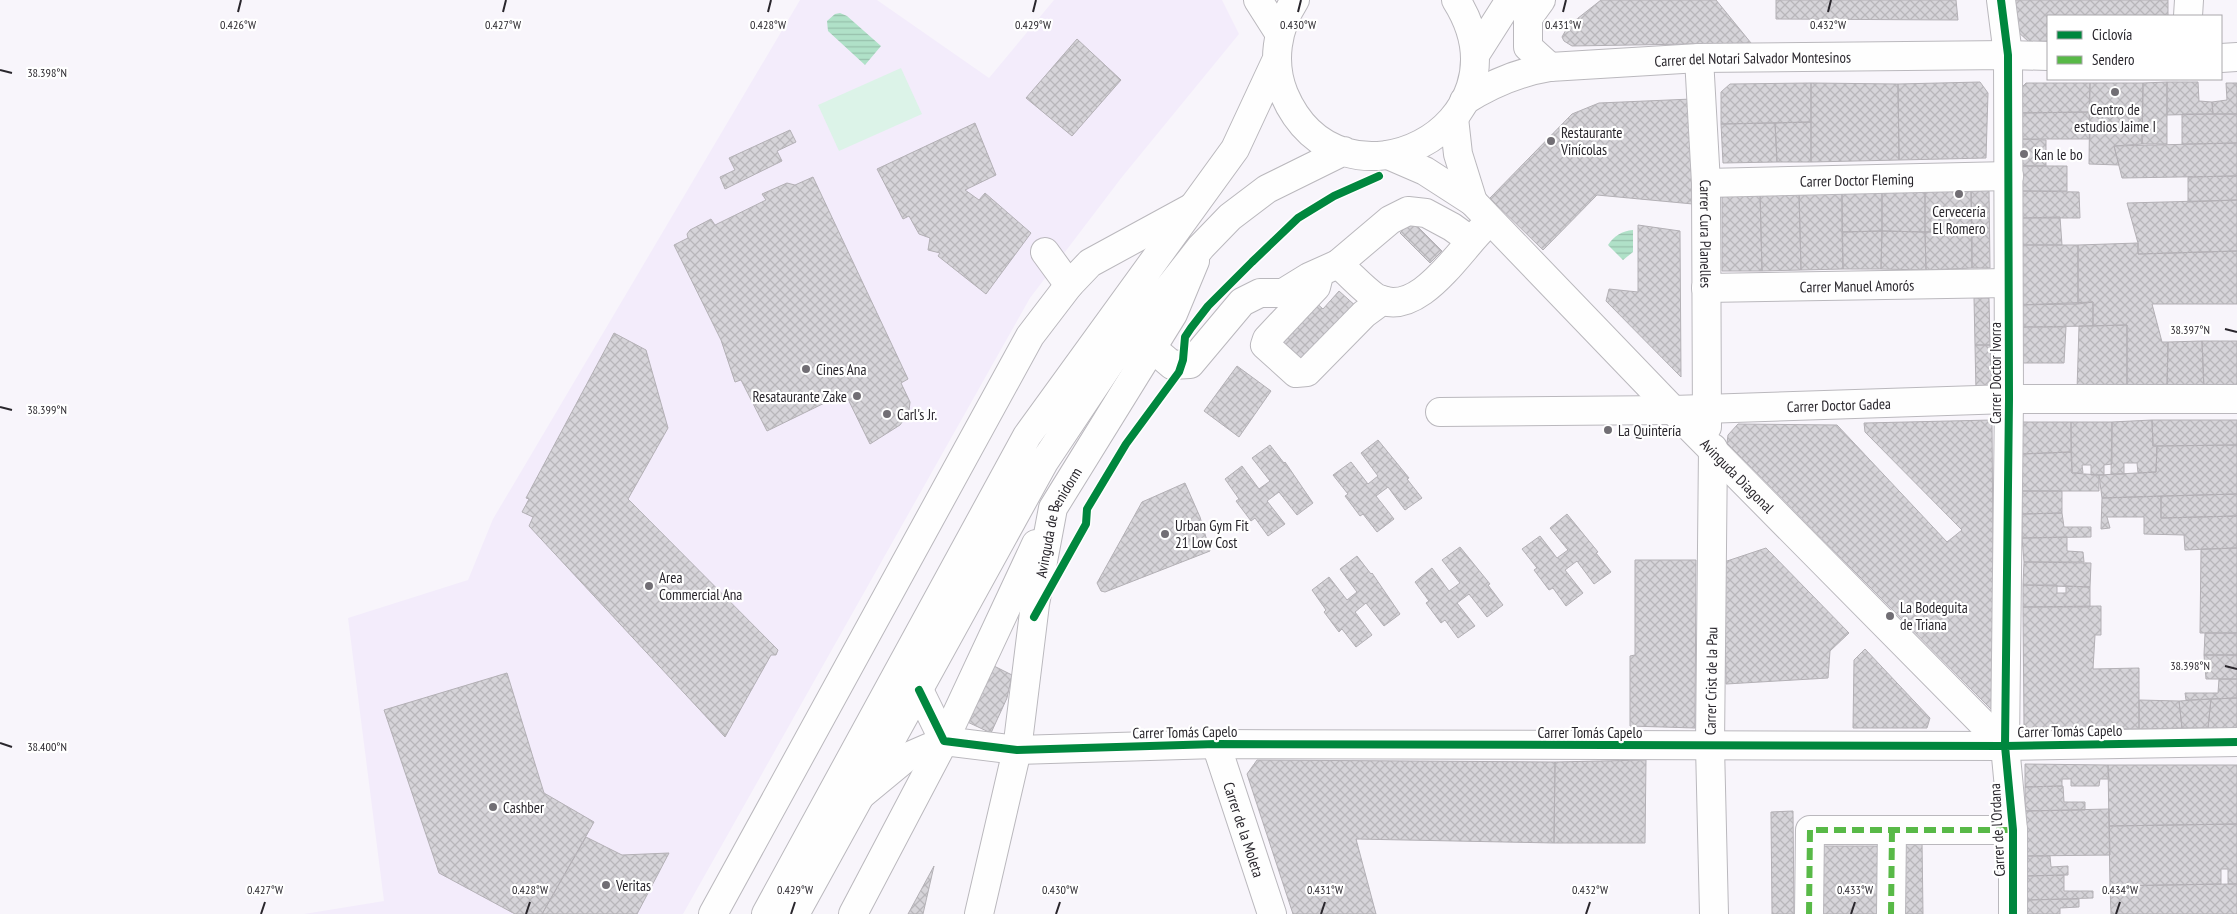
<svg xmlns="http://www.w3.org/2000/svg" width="2237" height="914" font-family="'PT Sans Narrow',sans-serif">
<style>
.built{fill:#f3ecfb}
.pitch{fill:#dcf3e8}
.water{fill:url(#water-rules)}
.building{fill:url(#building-cross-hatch);stroke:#b3b0b5}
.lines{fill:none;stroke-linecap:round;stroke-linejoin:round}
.minor-casing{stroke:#bab8bd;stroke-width:30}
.major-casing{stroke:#bab8bd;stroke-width:30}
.minor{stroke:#fefefe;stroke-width:28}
.major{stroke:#fefefe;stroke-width:28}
.quiet{stroke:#58b947;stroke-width:6;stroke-dasharray:12 6;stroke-linecap:butt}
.cycleway-casing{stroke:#fff;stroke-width:11}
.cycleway{stroke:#00873e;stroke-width:8}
.ticks{fill:none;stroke:#29262c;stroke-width:2}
.poi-dot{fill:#716e74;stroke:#fff;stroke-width:2}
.labels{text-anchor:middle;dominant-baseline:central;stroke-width:4.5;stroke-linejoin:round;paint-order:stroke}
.street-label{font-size:15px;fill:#29262c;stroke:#fff}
.poi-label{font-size:15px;fill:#29262c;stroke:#fff;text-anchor:start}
.ticks-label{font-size:12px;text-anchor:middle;fill:#29262c;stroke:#fff;stroke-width:4.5;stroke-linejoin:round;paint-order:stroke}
</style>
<defs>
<pattern id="water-rules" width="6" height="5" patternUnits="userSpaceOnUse" patternTransform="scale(1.25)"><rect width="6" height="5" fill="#b0e1c8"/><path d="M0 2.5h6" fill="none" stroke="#97c1ac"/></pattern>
<pattern id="building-cross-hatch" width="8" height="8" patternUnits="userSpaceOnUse" patternTransform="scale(1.25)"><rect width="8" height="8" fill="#d6d4d9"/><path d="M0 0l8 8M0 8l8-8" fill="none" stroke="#b8b6ba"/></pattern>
</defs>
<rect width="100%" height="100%" fill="#f8f5fb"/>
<path class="built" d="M800,0H877L989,78L1054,0H1222L1239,34L1122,177L1030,298L683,914H304L384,901L348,618L468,580L493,519Z"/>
<path class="pitch" d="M901,68L922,114L839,151L818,105Z"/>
<path class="water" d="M840,13L847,16L881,46L865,65L828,31L827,21L835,14Z
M1633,230V252L1623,260L1608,245C1614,236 1622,231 1633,230Z"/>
<path class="building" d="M1601,0H1716L1751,43L1572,46L1564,41L1562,37L1568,26Z
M1776,0H1956L1958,20L1776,19Z
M2013,0H2168V16H2048V41L2029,42L2017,31Z
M1077,39L1121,80L1072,136L1026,98Z
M1980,82L1988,93L1986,158L1899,160L1898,84Z
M2167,82V144H2142L2143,83Z
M2167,82H2198L2199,101L2212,102L2213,114L2167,115Z
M1811,83L1898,84L1899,160L1811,162Z
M1811,83V122L1721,124V92L1730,84Z
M2026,83H2090L2089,112L2018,113L2017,92Z
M2090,83H2143L2142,144L2114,146L2119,165L2089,164Z
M2226,83H2237V114H2213L2212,102L2227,100Z
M1692,99L1693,204L1597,195L1543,250L1490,198L1572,114L1599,103Z
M2089,112L2090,139H2019L2018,113Z
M2182,114H2237V143L2182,144Z
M1811,122V162H1777L1775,123Z
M975,123L996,175L965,190L979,200L985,193L1031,233L986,294L938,256L940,253L928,250L930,238L919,234L909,216L903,219L877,169Z
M1775,123L1777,162L1723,163L1721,124Z
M790,130L796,142L777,151L782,161L725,189L720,177L735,170L729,158Z
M2019,139L2046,140V166H2020Z
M2237,143V176L2122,178L2114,146Z
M2020,166H2067V191H2020Z
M2237,176V200L2188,202V177Z
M813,177L908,379L901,383L910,402L909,411L905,418L900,425L870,444L845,393L767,431L741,380L735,382L721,340L674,245L688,238L687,234L690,230L711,219L715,225L766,200L762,194L787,183L795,185Z
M1971,189H1989L1990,268H1972Z
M1971,189L1972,231L1925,232V191Z
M1842,191L1882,192V231L1842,232Z
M1842,191L1843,269L1801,270L1799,192Z
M1925,191V232L1882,231V192Z
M2020,191L2079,192L2080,218H2020Z
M1760,192H1799L1801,270L1762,271Z
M1760,192L1762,271H1722V193Z
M2237,200V251L2138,254V243L2127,203Z
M2060,217L2062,245H2020V218Z
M1412,221L1442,251L1430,263L1400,233Z
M1638,225L1680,231L1681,377L1606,301L1609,289L1638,292Z
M1882,231L1881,269H1843L1842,232Z
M1882,231L1925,232L1926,270L1881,269Z
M1972,231V268L1926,270L1925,232Z
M2138,243V254L2237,251V304H2152L2162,342H2168L2167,390H2127V325L2093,326V302L2078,304V245Z
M2020,245H2078V304L2019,305Z
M1339,291L1358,308L1298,370L1270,343L1312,299L1323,309Z
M1974,298H1989L1990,345H1975Z
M2093,302V326L2020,327L2019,305Z
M2127,325V390H2077L2079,326Z
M2020,327H2066L2064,363H2021Z
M614,333L646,350L668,428L628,499L778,650L776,655H771L725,737L529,526L533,517L522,512L529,499L526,498Z
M2202,341L2204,390H2167L2168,342Z
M2202,341H2237V390H2204Z
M1975,345H1990L1992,392H1976Z
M1237,366L1271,391L1239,437L1204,411Z
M1992,420L1994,697L1991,709L1727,443L1728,435L1738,424L1837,425L1947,542L1962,530L1865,432L1864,423Z
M2152,420H2237V445L2153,446Z
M2152,420L2153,446H2157L2156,472L2138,473L2137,463H2124V474H2111L2112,422Z
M2020,422H2071V452L2021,454Z
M2071,422H2112V464L2104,465V475H2091V465H2082L2083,473H2072Z
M1378,440L1409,478L1407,479L1422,498L1405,510L1388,487L1376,496L1394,519L1377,532L1363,514L1360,516L1345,496L1348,494L1333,475L1351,462L1368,484L1378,476L1361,453Z
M1270,445L1284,463L1285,462L1313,503L1297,515L1279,492L1267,501L1285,524L1268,536L1255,518L1251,521L1236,501L1239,499L1225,479L1242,466L1259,489L1270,481L1252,458Z
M2237,445V494L2102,498L2099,475L2156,472L2157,446Z
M2071,452L2072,473L2099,475V491H2021V454Z
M1185,483L1200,517L1210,551L1105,592L1101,591L1097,583L1142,502Z
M2021,491H2062V513L2022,514Z
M2237,494V516L2161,518V496Z
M2161,496V518L2237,516V548L2185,550L2184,535L2144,534V517H2107L2110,528L2101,529L2102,498Z
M2062,513L2064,527H2091V537L2022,538V514Z
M1567,514L1598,552L1596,553L1611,572L1594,584L1577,561L1565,570L1583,593L1566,606L1553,588L1549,590L1534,570L1537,568L1522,549L1540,536L1557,558L1568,550L1550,528Z
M2067,537V551L2083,552L2084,562H2024L2022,538Z
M1460,547L1490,584L1488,585L1503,605L1487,617L1469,594L1457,603L1475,626L1458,638L1445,620L1441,623L1426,603L1429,601L1415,582L1432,568L1449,591L1460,583L1442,560Z
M1766,548L1849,633L1830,651L1828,678L1726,684L1724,562Z
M2237,548V633H2200L2201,549Z
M1357,556L1371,574L1372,573L1400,614L1384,626L1366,603L1355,612L1372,635L1356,647L1342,629L1339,632L1324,612L1326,610L1312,590L1329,577L1347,600L1357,592L1340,569Z
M1635,560H1696L1695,728L1630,726V656L1635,655Z
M2024,562L2091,563L2090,587L2023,585Z
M2023,585H2057V593H2066V586L2090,587V607H2023Z
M2101,606V635H2095L2093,669L2139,668V729L2024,728L2023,607Z
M2205,633H2237V655H2204Z
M1865,649L1930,718L1927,728H1853L1854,660Z
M2204,655H2237V679H2206Z
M988,663L1012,675L1007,698L991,733L961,719Z
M507,673L544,793L594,822L542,914H515L439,873L384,710Z
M2219,679H2237V698L2186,700L2185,693H2218Z
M2237,698V729L2208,728L2211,699Z
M2211,699L2208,728H2182L2179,701Z
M2139,700L2179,701L2182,728L2139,729Z
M1257,760L1555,762L1554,843L1356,839L1376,914H1293L1247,774Z
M1646,760L1645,843H1554L1555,762Z
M2025,764L2108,765L2109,779H2100L2099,786H2071V779H2062V786L2025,787Z
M2108,765H2237V824L2109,826Z
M2063,786L2064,802H2085V810L2025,811V787Z
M2109,809L2110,855L2025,856V811Z
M1793,811L1794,914H1772L1771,812Z
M2237,824V884H2228V869H2221V884L2110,886L2109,826Z
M586,837L622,855L669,853L637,914H542Z
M1902,841H1922L1923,914H1903Z
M1821,846H1880V914H1822Z
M2025,856H2050L2051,867L2068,866V875L2025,876Z
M934,866L923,914H908Z
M2064,875V891H2093V898L2026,900L2025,876Z
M2228,884H2237V914H2111L2110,886Z
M2079,899V907L2060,908V914H2026V900Z"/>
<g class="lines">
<defs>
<g id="minor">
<path d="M1258,0L1279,33"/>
<path d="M1541,0L1528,18V47L1550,67"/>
<path d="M2001,0L2008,55L2009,399L2005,746L2013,830V914"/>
<path d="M2188,16L2189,0"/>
<path id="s1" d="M1699,58L1706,183L1707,427"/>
<path d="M2221,58L2237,57"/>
<path id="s2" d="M1464,101C1491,84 1519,72 1550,67L1699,58L2008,55L2048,56"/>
<path d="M1454,118L1458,154L1473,202"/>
<path id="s3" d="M1388,155L1425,171L1473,202L1673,410L2005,746"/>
<path id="s4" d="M1706,183L2009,176"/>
<path d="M1045,252L1069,285"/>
<path d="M1338,264C1350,274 1362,288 1375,297C1416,322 1458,252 1483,228"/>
<path d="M1318,279L1316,287L1267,339L1265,345L1296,373L1307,372L1364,314L1383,300"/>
<path id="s5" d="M1706,288L2008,283"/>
<path d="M1152,348L1172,365L1190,364L1242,302L1260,293H1283L1309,277L1338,264L1390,220L1408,211L1426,213L1452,227L1470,240"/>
<path id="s6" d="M1440,412L1673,410L2009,399H2237"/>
<path d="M1713,448L1710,746L1714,914"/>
<path d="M919,690L944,741"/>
<path d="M944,741L1017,750L1216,744L2005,746L2237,742"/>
<path id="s7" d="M1216,744L1272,914"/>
<path d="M861,795L907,757L944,741"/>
<path d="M713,914L1030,336L1069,285L1090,263L1191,208"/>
<path d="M853,914L944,741L1036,544"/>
<path id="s8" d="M979,914L1017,750L1035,604L1053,508L1173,314L1195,261"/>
<path d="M1809,914L1810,830H2013"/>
<path d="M1891,914L1892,830"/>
</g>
<path id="major" d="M1295,0C1277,28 1271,62 1284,94C1340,225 1536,127 1456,0
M1475,55L1510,0
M766,914L1027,436L1235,149L1276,61
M795,914L1044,462L1110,363L1201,247L1230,217L1267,189L1344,151"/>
</defs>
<use href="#minor" class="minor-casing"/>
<use href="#major" class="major-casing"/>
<use href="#minor" class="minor"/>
<use href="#major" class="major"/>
<path class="quiet" d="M1809,914L1810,830H2013
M1891,914L1892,830"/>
<defs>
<path id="cycleway" d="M2001,0L2008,55L2009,399L2005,746L2013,830V914
M1034,617L1086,524L1087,509L1126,444L1179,372L1183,360L1185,337L1191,328L1208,306L1252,262L1298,218L1334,196L1379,176
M919,690L944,741L1017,750L1216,744L2005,746L2237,742"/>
</defs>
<use href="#cycleway" class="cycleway-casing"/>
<use href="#cycleway" class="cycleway"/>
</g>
<path class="ticks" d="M238,12L241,0M503,12L506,0M768,12L771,0M1033,12L1036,0M1298,12L1301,0M1563,12L1566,0M1828,12L1831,0M0,70L12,73M2225,329L2237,332M0,407L12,410M2225,666L2237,669M0,743L12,747M261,914L265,902M526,914L530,902M791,914L795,902M1056,914L1060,902M1321,914L1325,902M1586,914L1590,902M1851,914L1855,902M2116,914L2120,902"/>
<g class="poi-dot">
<circle cx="2115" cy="92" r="5"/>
<circle cx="1551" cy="141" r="5"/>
<circle cx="2024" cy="154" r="5"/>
<circle cx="1959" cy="194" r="5"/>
<circle cx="806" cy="369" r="5"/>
<circle cx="857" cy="396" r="5"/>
<circle cx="887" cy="414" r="5"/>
<circle cx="1608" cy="430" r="5"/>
<circle cx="1165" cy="534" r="5"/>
<circle cx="649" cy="586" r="5"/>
<circle cx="1890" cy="616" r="5"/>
<circle cx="493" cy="807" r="5"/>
<circle cx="606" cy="885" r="5"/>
</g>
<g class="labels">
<g class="street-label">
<text stroke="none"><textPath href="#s2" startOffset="296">Carrer del Notari Salvador Montesinos</textPath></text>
<text stroke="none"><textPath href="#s4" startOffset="151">Carrer Doctor Fleming</textPath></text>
<text stroke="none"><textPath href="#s1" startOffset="176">Carrer Cura Planelles</textPath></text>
<text stroke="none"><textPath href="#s5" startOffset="151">Carrer Manuel Amorós</textPath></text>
<text transform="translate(1995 373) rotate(-90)">Carrer Doctor Ivorra</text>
<text stroke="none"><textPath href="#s6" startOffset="399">Carrer Doctor Gadea</textPath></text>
<text stroke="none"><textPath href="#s3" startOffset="478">Avinguda Diagonal</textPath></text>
<text stroke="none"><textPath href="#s8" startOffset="401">Avinguda de Benidorm</textPath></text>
<text transform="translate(1711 681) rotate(-89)">Carrer Crist de la Pau</text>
<text transform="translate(2070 731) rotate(-1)">Carrer Tomás Capelo</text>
<text transform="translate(1185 732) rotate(-1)">Carrer Tomás Capelo</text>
<text x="1590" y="732">Carrer Tomás Capelo</text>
<text stroke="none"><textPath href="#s7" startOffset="90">Carrer de la Moleta</textPath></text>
<text transform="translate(1997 830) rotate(-93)">Carrer de l'Ordana</text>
</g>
<g class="poi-label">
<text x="2115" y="109" text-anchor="middle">Centro de<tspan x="2115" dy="17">estudios Jaime I</tspan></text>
<text x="1561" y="132">Restaurante<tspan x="1561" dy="17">Vinícolas</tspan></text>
<text x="2034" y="154">Kan le bo</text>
<text x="1959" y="211" text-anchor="middle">Cervecería<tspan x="1959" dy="17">El Romero</tspan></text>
<text x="816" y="369">Cines Ana</text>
<text x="847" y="396" text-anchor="end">Resataurante Zake</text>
<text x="897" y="414">Carl's Jr.</text>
<text x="1618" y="430">La Quintería</text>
<text x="1175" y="525">Urban Gym Fit<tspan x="1175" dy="17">21 Low Cost</tspan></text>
<text x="659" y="577">Area<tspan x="659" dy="17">Commercial Ana</tspan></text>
<text x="1900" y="607">La Bodeguita<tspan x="1900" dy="17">de Triana</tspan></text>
<text x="503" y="807">Cashber</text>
<text x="616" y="885">Veritas</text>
</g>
</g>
<g class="ticks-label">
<text x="238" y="29">0.426°W</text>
<text x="503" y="29">0.427°W</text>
<text x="768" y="29">0.428°W</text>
<text x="1033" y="29">0.429°W</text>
<text x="1298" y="29">0.430°W</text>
<text x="1563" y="29">0.431°W</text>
<text x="1828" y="29">0.432°W</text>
<text x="47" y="77">38.398°N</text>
<text x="2190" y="334">38.397°N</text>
<text x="47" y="414">38.399°N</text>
<text x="2190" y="670">38.398°N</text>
<text x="47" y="751">38.400°N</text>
<text x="265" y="894">0.427°W</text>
<text x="530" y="894">0.428°W</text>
<text x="795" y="894">0.429°W</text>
<text x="1060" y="894">0.430°W</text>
<text x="1325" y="894">0.431°W</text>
<text x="1590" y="894">0.432°W</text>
<text x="1855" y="894">0.433°W</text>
<text x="2120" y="894">0.434°W</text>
</g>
<rect x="2047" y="15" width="175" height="65" fill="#ffffff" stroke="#a9a8ab"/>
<rect x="2057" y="31" width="25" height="8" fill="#00873e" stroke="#a9a8ab"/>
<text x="2092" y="40" font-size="15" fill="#29262c">Ciclovía</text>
<rect x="2057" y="56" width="25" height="8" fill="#58b947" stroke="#a9a8ab"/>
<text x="2092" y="65" font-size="15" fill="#29262c">Sendero</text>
</svg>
